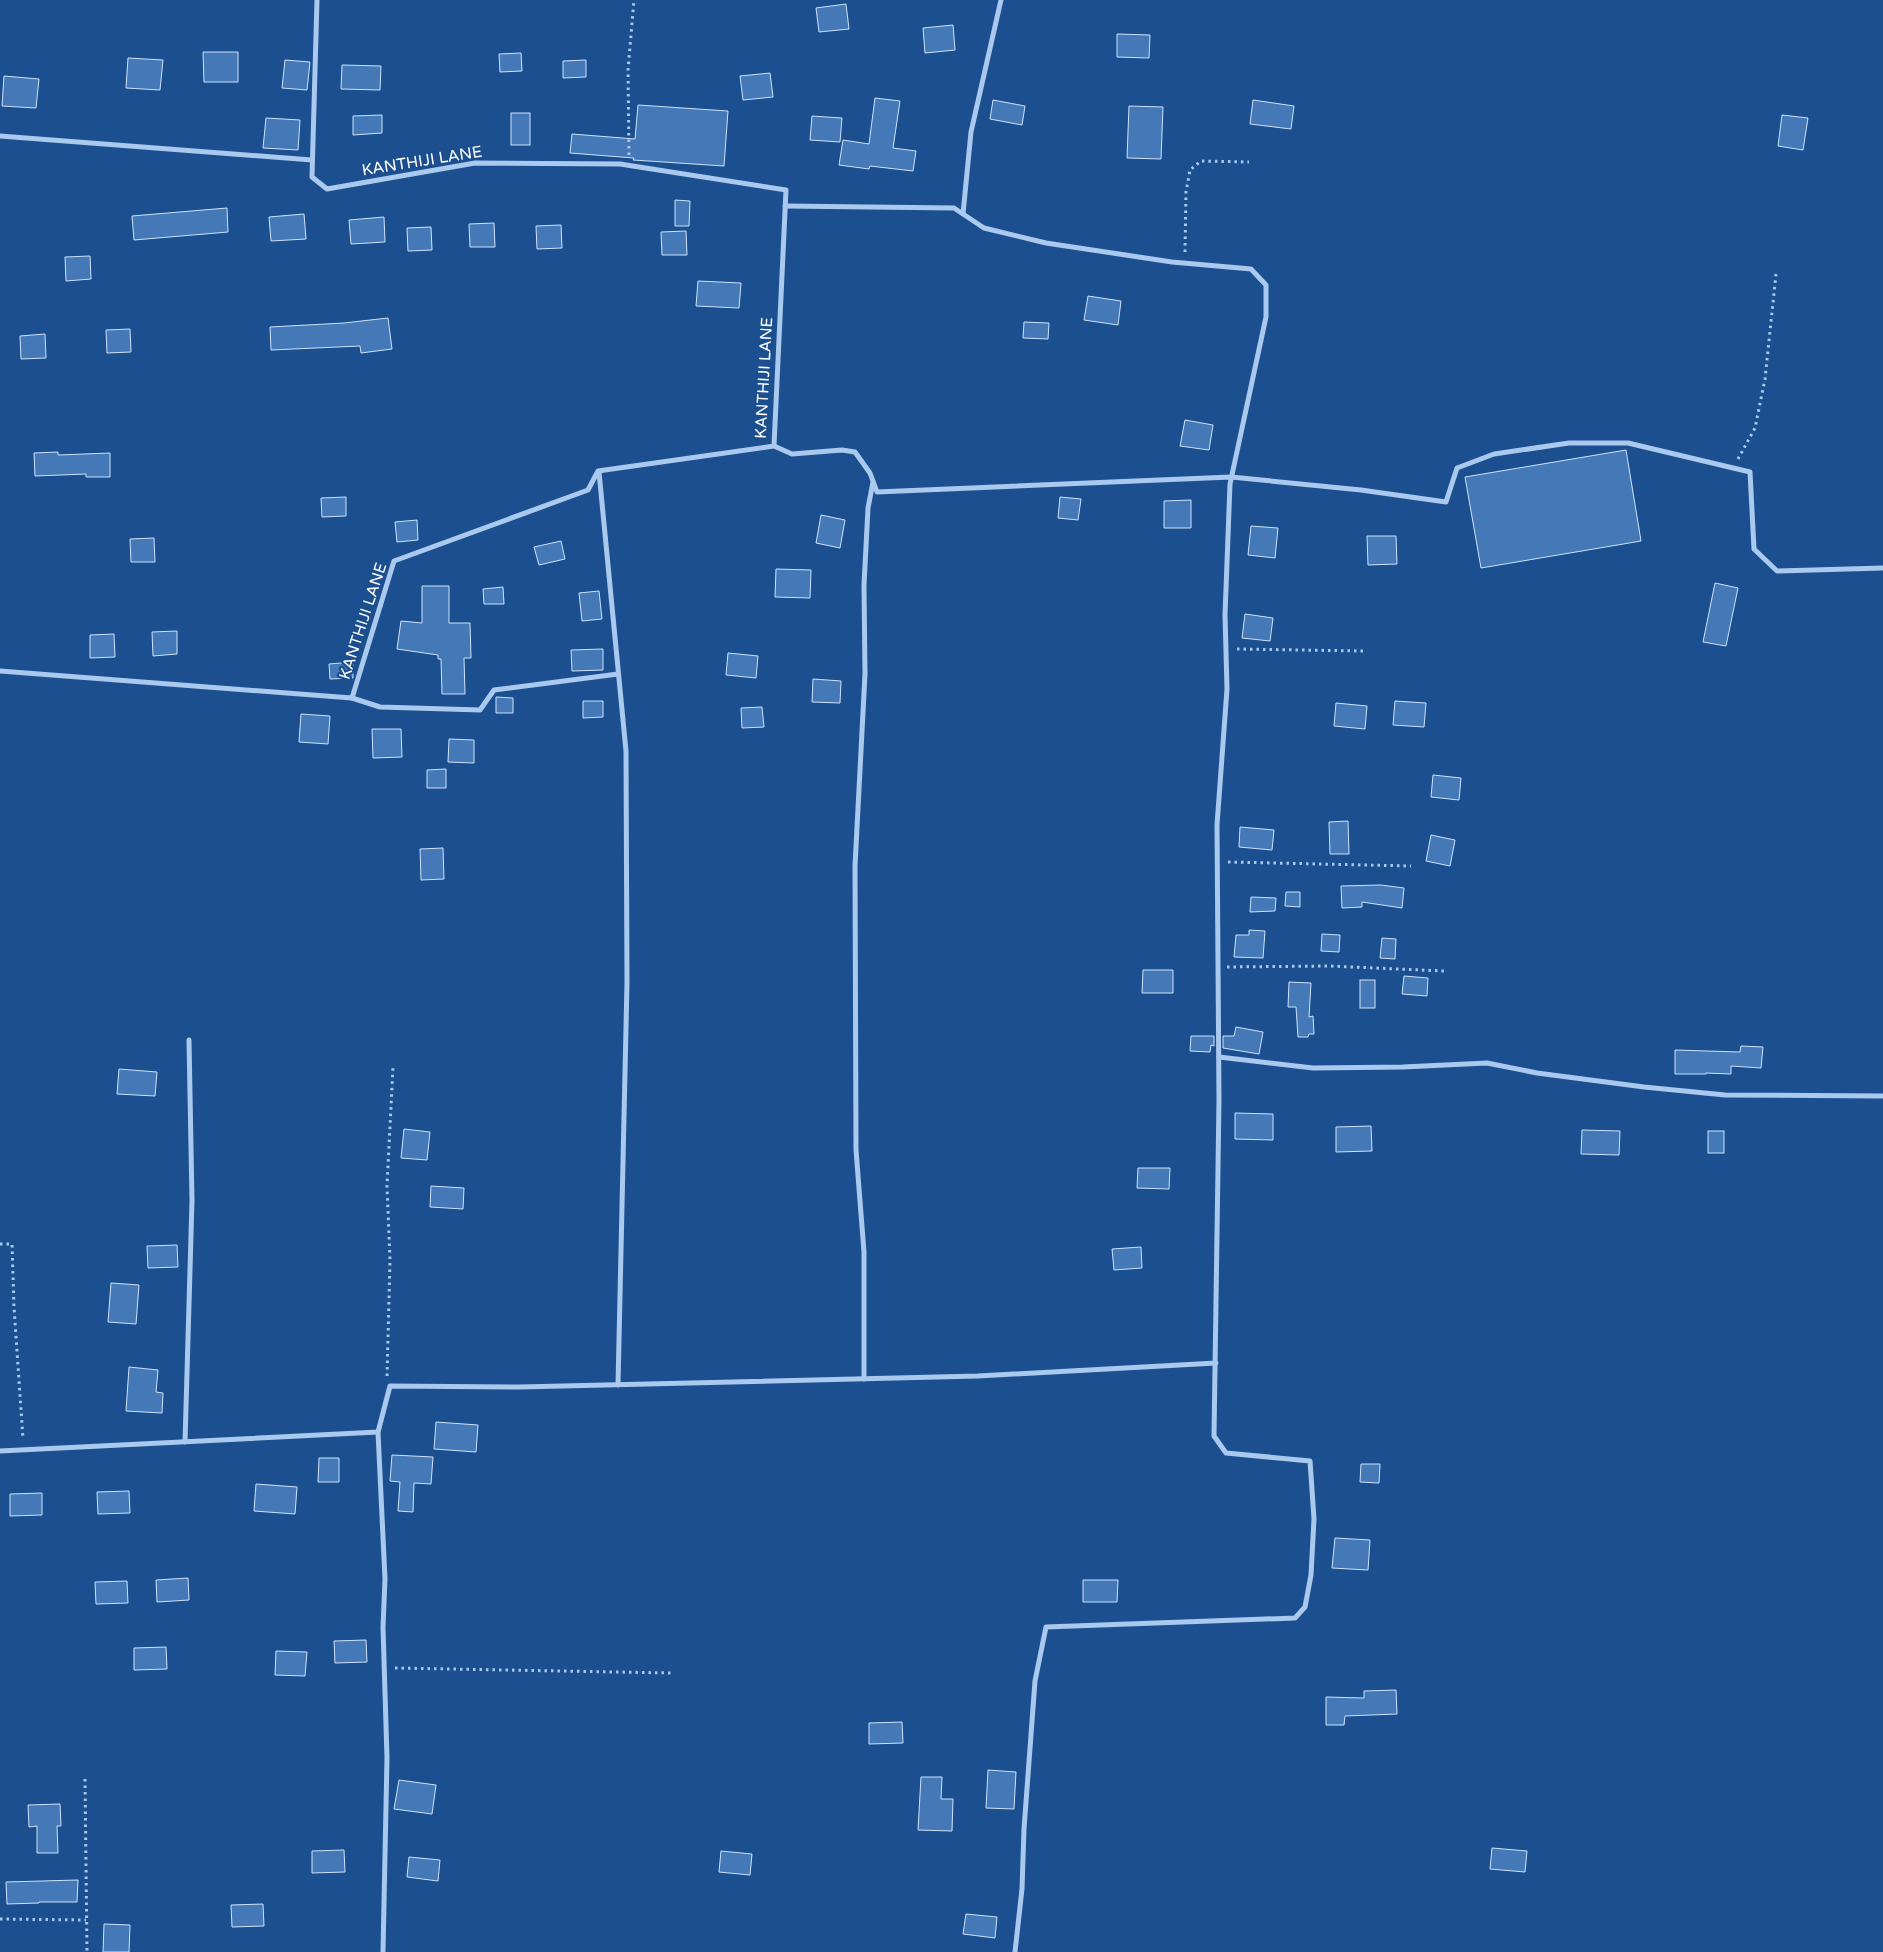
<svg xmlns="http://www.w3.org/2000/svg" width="1883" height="1952" font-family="'Varela Round',sans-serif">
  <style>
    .building { fill: #4478b7; stroke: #cfe3fa }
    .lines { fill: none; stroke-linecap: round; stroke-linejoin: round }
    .path { stroke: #a9c9ee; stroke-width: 3; stroke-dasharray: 2.5 4; stroke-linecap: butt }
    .minor { stroke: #a9c9ee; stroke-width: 5 }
    .labels { text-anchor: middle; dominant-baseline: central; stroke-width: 4.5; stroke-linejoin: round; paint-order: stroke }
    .street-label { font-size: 16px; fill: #fff; stroke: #1b4f8f }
  </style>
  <rect width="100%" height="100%" fill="#1b4f8f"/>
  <g class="building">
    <polygon points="846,4 849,29 819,32 816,8"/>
    <polygon points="953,25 955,50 925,53 923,28"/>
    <polygon points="1117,34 1150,35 1149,58 1117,57"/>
    <polygon points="203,52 238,52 238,82 204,82"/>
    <polygon points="521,53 522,71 500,72 499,54"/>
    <polygon points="128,58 163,60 160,90 126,88"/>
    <polygon points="285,60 310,62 307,90 282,88"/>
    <polygon points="586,60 586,77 563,78 563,61"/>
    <polygon points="342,65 381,66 380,90 341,89"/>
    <polygon points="770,73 773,97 743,100 740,76"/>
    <polygon points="4,76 39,79 36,108 2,106"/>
    <polygon points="875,98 900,101 893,148 916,151 913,171 870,166 869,169 839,165 843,140 869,144"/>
    <polygon points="993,100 1025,106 1022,125 990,119"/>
    <polygon points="1253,100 1294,106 1291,129 1250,124"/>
    <polygon points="638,105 728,111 724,166 633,160 634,158 570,153 572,134 635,139"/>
    <polygon points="1129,106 1163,107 1161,159 1127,158"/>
    <rect x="511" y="113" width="19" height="32"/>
    <polygon points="382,115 382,133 353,135 353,116"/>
    <polygon points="1782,115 1808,118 1803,150 1778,146"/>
    <polygon points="812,116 842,118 840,142 810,140"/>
    <polygon points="266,118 300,120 298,150 263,148"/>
    <polygon points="675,200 690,201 689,226 675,226"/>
    <polygon points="227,208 228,232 134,240 132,216"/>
    <polygon points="304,214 306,239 271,241 269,217"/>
    <polygon points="384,217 385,242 351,244 349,220"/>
    <polygon points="494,223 495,247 470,247 469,224"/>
    <polygon points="561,225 562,248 537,249 536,226"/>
    <polygon points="431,227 432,250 408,251 407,228"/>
    <polygon points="686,231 687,255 662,255 661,232"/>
    <polygon points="90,256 91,279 66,281 65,257"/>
    <polygon points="698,281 741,283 739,308 696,306"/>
    <polygon points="1088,296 1121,301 1118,325 1084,320"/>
    <polygon points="388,318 392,349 361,353 360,346 271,350 270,327 344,323"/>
    <polygon points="1024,322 1049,323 1048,339 1023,338"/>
    <polygon points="130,329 131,352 107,353 106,330"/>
    <polygon points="45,334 46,358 21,359 20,336"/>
    <polygon points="1185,420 1213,425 1209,450 1180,446"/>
    <polygon points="1626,450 1641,541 1481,568 1465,477"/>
    <polygon points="58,452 58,455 110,453 110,477 86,477 86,474 35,476 34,453"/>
    <polygon points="346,497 346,516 322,517 321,498"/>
    <polygon points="1060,497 1081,499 1078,520 1058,518"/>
    <polygon points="1191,500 1191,528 1164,528 1164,501"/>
    <polygon points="821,515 845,520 840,548 816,543"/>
    <polygon points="417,520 418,540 397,542 395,522"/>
    <polygon points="1251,526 1278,528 1275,558 1248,555"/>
    <polygon points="1367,536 1396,536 1397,564 1368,565"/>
    <polygon points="154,538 155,562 131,562 130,539"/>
    <polygon points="561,541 565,559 539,565 534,547"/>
    <polygon points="776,569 811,570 810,598 775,597"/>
    <polygon points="1715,583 1738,588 1726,646 1703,642"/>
    <polygon points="422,586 449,586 449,623 470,623 471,658 464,658 465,694 442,694 441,659 438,659 438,655 397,649 401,621 422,623"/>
    <polygon points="503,587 504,604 484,604 483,589"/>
    <polygon points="599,591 602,619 582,621 579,593"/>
    <polygon points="1245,614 1273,618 1270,641 1242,638"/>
    <polygon points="177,631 177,654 153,656 152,632"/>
    <polygon points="114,634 115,657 90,658 90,635"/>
    <polygon points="603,649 603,670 572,671 571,650"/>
    <polygon points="728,653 758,656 756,678 726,675"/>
    <polygon points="353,662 353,678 330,679 329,664"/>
    <polygon points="813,679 841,681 840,703 812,702"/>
    <polygon points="496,697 513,698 513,713 496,713"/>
    <polygon points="583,701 603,701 603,717 583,718"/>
    <polygon points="1395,701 1426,703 1424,727 1393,725"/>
    <polygon points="1336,703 1367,706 1365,729 1334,726"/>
    <polygon points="762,707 764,727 742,728 741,708"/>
    <polygon points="301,714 330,716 328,744 299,742"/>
    <polygon points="372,729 401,729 402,757 373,758"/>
    <polygon points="449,739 474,740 474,763 448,762"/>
    <polygon points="446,769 446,788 427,788 427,770"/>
    <polygon points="1433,775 1461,778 1459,800 1431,797"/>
    <polygon points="1348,821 1349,854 1330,854 1329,822"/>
    <polygon points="1240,827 1274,830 1272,850 1239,847"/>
    <polygon points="1431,835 1455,840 1450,866 1426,861"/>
    <polygon points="443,848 444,879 421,880 420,849"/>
    <polygon points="1381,885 1404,888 1402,908 1362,902 1362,907 1342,908 1341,886"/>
    <polygon points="1286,892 1300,892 1300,907 1285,906"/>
    <polygon points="1251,897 1276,898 1275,911 1250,912"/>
    <polygon points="1249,930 1265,931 1263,958 1234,957 1236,935 1249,935"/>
    <polygon points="1322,934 1340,935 1339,952 1321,951"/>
    <polygon points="1382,938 1396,939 1395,959 1380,958"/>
    <polygon points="1143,970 1173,970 1173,993 1142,993"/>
    <polygon points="1404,976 1428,978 1427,996 1402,994"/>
    <rect x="1360" y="980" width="15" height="28"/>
    <polygon points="1289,982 1311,983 1309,1017 1313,1016 1314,1034 1309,1034 1308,1037 1298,1037 1296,1007 1288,1007"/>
    <polygon points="1236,1027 1263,1032 1259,1054 1223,1048 1223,1036 1234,1036"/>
    <polygon points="1191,1036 1214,1036 1214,1046 1211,1045 1210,1052 1190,1051"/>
    <polygon points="1741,1046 1763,1047 1761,1068 1731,1066 1731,1074 1706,1073 1706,1074 1675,1074 1675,1050 1740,1052"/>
    <polygon points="119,1069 157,1072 155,1096 117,1094"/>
    <polygon points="1235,1113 1273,1114 1273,1140 1235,1139"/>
    <polygon points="1371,1126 1372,1151 1336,1152 1336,1127"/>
    <polygon points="404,1129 430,1132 427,1160 401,1158"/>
    <polygon points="1582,1130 1620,1131 1619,1155 1581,1154"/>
    <rect x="1708" y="1131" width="16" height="22"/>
    <polygon points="1138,1168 1170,1168 1169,1189 1137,1188"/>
    <polygon points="431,1186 464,1188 463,1209 430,1207"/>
    <polygon points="177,1245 178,1267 148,1268 147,1246"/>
    <polygon points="1141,1247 1142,1268 1114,1270 1112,1249"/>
    <polygon points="111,1283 139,1285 136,1324 108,1322"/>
    <polygon points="129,1367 158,1370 156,1392 163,1393 162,1413 126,1411"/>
    <polygon points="436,1422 478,1425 476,1452 434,1449"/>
    <polygon points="392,1455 433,1457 431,1484 414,1483 413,1512 398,1511 400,1482 390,1481"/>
    <polygon points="319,1458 339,1458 339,1482 318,1482"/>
    <polygon points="1361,1464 1380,1464 1379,1483 1360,1482"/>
    <polygon points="256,1484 297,1487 295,1514 254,1511"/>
    <polygon points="129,1491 130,1513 98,1514 97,1492"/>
    <polygon points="42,1493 42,1515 10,1516 10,1494"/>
    <polygon points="1335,1538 1370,1540 1368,1570 1332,1568"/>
    <polygon points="188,1578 189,1600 157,1602 156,1580"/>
    <polygon points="1083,1580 1118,1580 1117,1602 1083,1602"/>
    <polygon points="127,1581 128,1603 96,1604 95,1582"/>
    <polygon points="366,1640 367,1662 335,1663 334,1641"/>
    <polygon points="166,1647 167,1669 134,1670 134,1648"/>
    <polygon points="276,1651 307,1652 305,1676 275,1675"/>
    <polygon points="1396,1690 1397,1714 1345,1716 1344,1725 1326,1725 1326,1697 1364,1698 1364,1691"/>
    <polygon points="902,1722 903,1743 869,1744 869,1723"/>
    <polygon points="988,1770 1016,1772 1014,1809 986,1808"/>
    <polygon points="921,1777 942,1777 941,1799 953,1799 952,1831 918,1830"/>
    <polygon points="399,1780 436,1785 432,1814 394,1809"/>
    <polygon points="60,1804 61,1826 57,1826 58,1853 37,1853 37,1826 29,1827 28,1805"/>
    <polygon points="1492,1848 1527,1851 1525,1872 1490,1869"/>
    <polygon points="344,1850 345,1872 312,1873 312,1851"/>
    <polygon points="721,1851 752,1854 750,1875 719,1872"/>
    <polygon points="409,1857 440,1860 438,1881 407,1877"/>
    <polygon points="78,1880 77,1902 39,1902 39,1903 7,1904 6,1882"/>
    <polygon points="263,1904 264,1926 232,1927 231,1905"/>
    <polygon points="966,1914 997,1917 995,1938 963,1934"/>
    <polygon points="104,1924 130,1925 129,1952 103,1952"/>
  </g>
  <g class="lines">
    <g class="path">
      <polyline points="629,155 628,70 634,0"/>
      <polyline points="1185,252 1186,192 1190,170 1201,161 1249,162"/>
      <polyline points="1738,459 1755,428 1765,379 1776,274"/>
      <polyline points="1237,649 1363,651"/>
      <polyline points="1228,862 1411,866"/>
      <polyline points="1227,967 1329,966 1444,971"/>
      <polyline points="0,1244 12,1244 14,1307 23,1439"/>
      <polyline points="387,1376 390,1260 387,1186 393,1067"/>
      <polyline points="395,1668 671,1673"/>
      <polyline points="85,1779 87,1952"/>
      <polyline points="0,1919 86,1920"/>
    </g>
    <g class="minor">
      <polyline points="0,136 312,160"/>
      <polyline points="785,206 954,208 984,228 1046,243 1172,262 1251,269 1266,285 1266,317 1230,484 1225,615 1227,689 1217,825 1219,1100 1214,1436 1226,1453 1310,1461 1314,1519 1311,1575 1305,1607 1295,1618 1046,1627 1035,1681 1024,1829 1022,1889 1015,1952"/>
      <polyline points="963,214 971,132 1001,0"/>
      <polyline points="774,446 792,454 842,450 855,452 870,473 877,492 1231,477 1361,490 1446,502 1457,468 1494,454 1569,443 1628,443 1750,472 1754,549 1777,571 1883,568"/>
      <polyline points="599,472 626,751 627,983 618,1385"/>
      <polyline points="0,671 352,698 394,561 588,490 598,471 774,446 786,190 620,164 475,163 327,189 312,177 317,0"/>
      <polyline points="352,698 380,707 480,710 494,690 618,674"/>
      <polyline points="1219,1057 1313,1068 1403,1067 1487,1063 1537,1073 1644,1087 1725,1095 1883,1096"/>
      <polyline points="864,1379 864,1252 856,1150 855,866 865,674 864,585 868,508 873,482"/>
      <polyline points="378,1432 385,1579 383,1627 387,1758 383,1952"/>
      <polyline points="185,1442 192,1201 189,1040"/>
      <polyline points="0,1451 378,1432 390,1386 520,1387 978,1376 1216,1363"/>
    </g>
  </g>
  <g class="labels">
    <g class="street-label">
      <text transform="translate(422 161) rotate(-9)">KANTHIJI LANE</text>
      <text transform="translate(764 378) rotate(-87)">KANTHIJI LANE</text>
      <text transform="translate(363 621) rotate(-72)">KANTHIJI LANE</text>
    </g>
  </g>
</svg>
